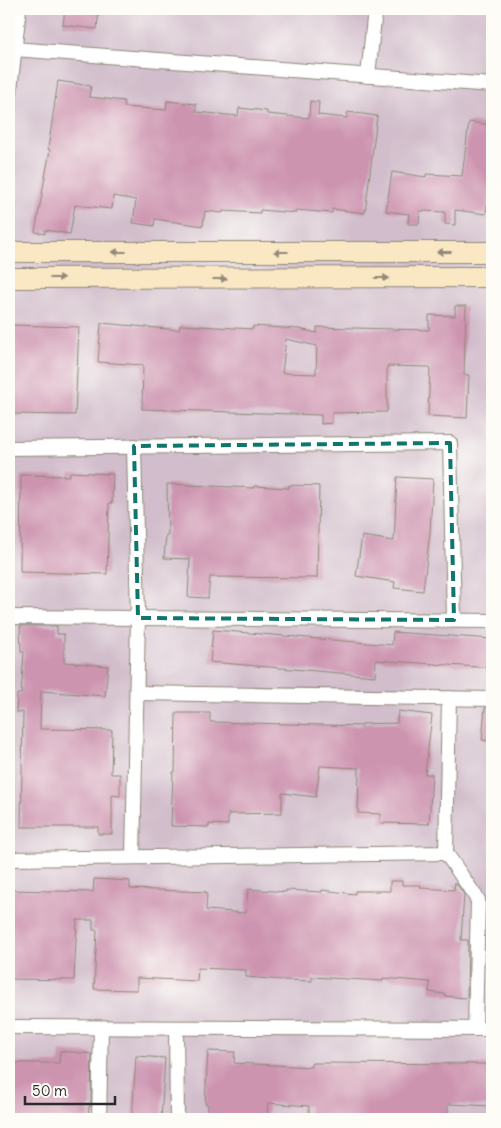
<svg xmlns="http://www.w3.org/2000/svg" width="501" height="1128" font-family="Delius,sans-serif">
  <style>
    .industrial { fill: #d1bdcb }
    .building { fill: #cd94b0; fill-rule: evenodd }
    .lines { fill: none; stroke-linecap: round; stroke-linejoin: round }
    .street-casing { stroke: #8c8879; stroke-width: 16 }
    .secondary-casing { stroke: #8c8879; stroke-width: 22 }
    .street { stroke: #fff; stroke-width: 14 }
    .secondary { stroke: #fae7c3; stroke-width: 20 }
    .oneway { fill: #928977 }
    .marked { fill: none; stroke: #0f766e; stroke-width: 4; stroke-dasharray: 10 6; stroke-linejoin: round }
  </style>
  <rect width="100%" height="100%" fill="#fdfcf7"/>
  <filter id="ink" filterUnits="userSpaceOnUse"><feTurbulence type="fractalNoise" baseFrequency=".02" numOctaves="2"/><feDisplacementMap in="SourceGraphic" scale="10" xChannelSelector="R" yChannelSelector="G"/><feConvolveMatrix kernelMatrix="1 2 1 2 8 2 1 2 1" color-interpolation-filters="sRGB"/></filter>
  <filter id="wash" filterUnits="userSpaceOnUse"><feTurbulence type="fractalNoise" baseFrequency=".0096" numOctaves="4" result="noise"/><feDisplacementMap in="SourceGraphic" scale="20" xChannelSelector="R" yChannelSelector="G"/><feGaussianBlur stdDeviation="1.12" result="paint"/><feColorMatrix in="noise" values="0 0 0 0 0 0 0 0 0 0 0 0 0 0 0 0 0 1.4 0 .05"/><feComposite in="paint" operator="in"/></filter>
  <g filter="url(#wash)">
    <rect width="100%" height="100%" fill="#eee4c7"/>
    <rect class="industrial" x="9" y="9" width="483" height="1110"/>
    <g id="blocks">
      <g class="building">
        <polygon points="65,9 99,9 97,29 63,25"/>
        <polygon points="58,81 91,86 89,97 124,101 124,107 166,110 167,101 196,104 196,112 238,116 239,108 267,111 267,114 309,118 310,101 319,102 318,115 347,118 348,112 377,116 365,213 332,209 332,213 296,210 296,213 260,210 260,213 223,211 222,213 205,211 203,226 155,219 154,226 133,223 136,200 113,196 112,209 75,205 70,234 45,230 45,234 35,232 50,150 48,149"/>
        <polygon points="469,122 492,125 492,161 486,214 455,210 455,225 445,224 445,212 420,211 419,224 408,224 409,214 386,211 392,172 426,177 426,174 462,176"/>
        <path d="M455 306H466L464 375H469L467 418 428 416 430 367 387 366V412L332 413V423L321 424V415L142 409 143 365 98 362 101 323 179 330 180 325 253 329V326L299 329 317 333V327L429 330V315L455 316ZM286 339 317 346 316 374 282 373Z"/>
        <polygon points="11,325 79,327 75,415 9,414"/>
        <polygon points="70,472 113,474 112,503 109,503 107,574 20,572 21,475 69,476"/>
        <polygon points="397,477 433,479 430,532 423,591 394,588 395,582 356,576 362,536 394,541"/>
        <polygon points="167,484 254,488 254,486 289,488 289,485 319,486 317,578 210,577 208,598 188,597 190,559 164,558 166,535 168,535"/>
        <polygon points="20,626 57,626 57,634 64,634 64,662 108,666 105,696 41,691 40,729 112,730 111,774 120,774 120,796 112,795 112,834 98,834 98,827 21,827 23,712 16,712 17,694 21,694 24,652 21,652"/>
        <polygon points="213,630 392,645 393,632 492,639 492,668 376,660 375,676 210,662"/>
        <polygon points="485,708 492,708 492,741 482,740"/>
        <polygon points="398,711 432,715 425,774 432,774 429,824 380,823 381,814 358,813 359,768 320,766 316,797 282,793 282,813 228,814 228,825 209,824 209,827 171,826 173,772 175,772 176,713 210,713 210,722 362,726 361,724 397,723"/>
        <polygon points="94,879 130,881 130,889 207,892 206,910 246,913 248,889 286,892 286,890 322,892 322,890 355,894 355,891 390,891 390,881 402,881 402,885 421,885 421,888 454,890 455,882 464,894 461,940 468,940 467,996 465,998 445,996 445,994 429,992 430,982 383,978 383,981 312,977 312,981 282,980 246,977 246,970 198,968 197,981 137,978 137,990 94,989 97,930 93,930 93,920 77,920 74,980 9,979 9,890 93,892"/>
        <polygon points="60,1051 92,1054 91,1106 89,1106 88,1119 9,1119 9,1063 59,1063"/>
        <polygon points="208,1051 235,1052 234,1063 311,1067 311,1063 484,1064 492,1067 492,1106 448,1104 448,1119 309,1119 309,1106 268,1103 267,1119 207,1119 208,1104 205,1104"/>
        <polygon points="136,1056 165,1058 161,1119 132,1119"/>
      </g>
    </g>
  </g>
  <g filter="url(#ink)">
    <use href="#blocks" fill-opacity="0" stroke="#8c8879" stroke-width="1"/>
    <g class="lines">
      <defs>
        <g id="street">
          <polyline points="14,49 492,85"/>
          <polyline points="368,76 375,9"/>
          <polyline points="9,99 19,9"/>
          <polyline points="9,448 450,443 454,620"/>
          <polyline points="9,617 492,621"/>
          <polyline points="137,693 492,699"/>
          <polyline points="446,853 478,900 475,1029"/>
          <polyline points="133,857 138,618 134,446"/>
          <polyline points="9,859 446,853 449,698"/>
          <polyline points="9,1027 492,1029"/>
          <polyline points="176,1028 177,1119"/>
          <polyline points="99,1119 101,1028"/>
        </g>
        <g id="secondary">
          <polyline points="9,252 492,252"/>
          <polyline points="9,278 492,277"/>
        </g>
      </defs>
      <use href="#street" class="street-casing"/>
      <use href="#secondary" class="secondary-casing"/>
      <use href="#street" class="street"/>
      <use href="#secondary" class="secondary"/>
    </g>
    <defs><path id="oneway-solid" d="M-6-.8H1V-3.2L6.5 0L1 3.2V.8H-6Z" transform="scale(1.25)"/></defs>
    <g class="oneway">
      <use href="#oneway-solid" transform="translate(119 252) rotate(180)"/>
      <use href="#oneway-solid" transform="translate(281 252) rotate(180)"/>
      <use href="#oneway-solid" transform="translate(444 252) rotate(180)"/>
      <use href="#oneway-solid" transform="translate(57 278)"/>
      <use href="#oneway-solid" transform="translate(382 278)"/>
      <use href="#oneway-solid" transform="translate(220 279)"/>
    </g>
  </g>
  <path class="marked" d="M450 443 454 620 138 618 134 446Z"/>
  <rect width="501" height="1128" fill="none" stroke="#fdfcf7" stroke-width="30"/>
  <path d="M25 1096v8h90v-8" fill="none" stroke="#2b2b2b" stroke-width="2.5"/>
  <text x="32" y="1096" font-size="15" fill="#2b2b2b" stroke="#fdfcf7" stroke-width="4" paint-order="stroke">50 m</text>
</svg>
